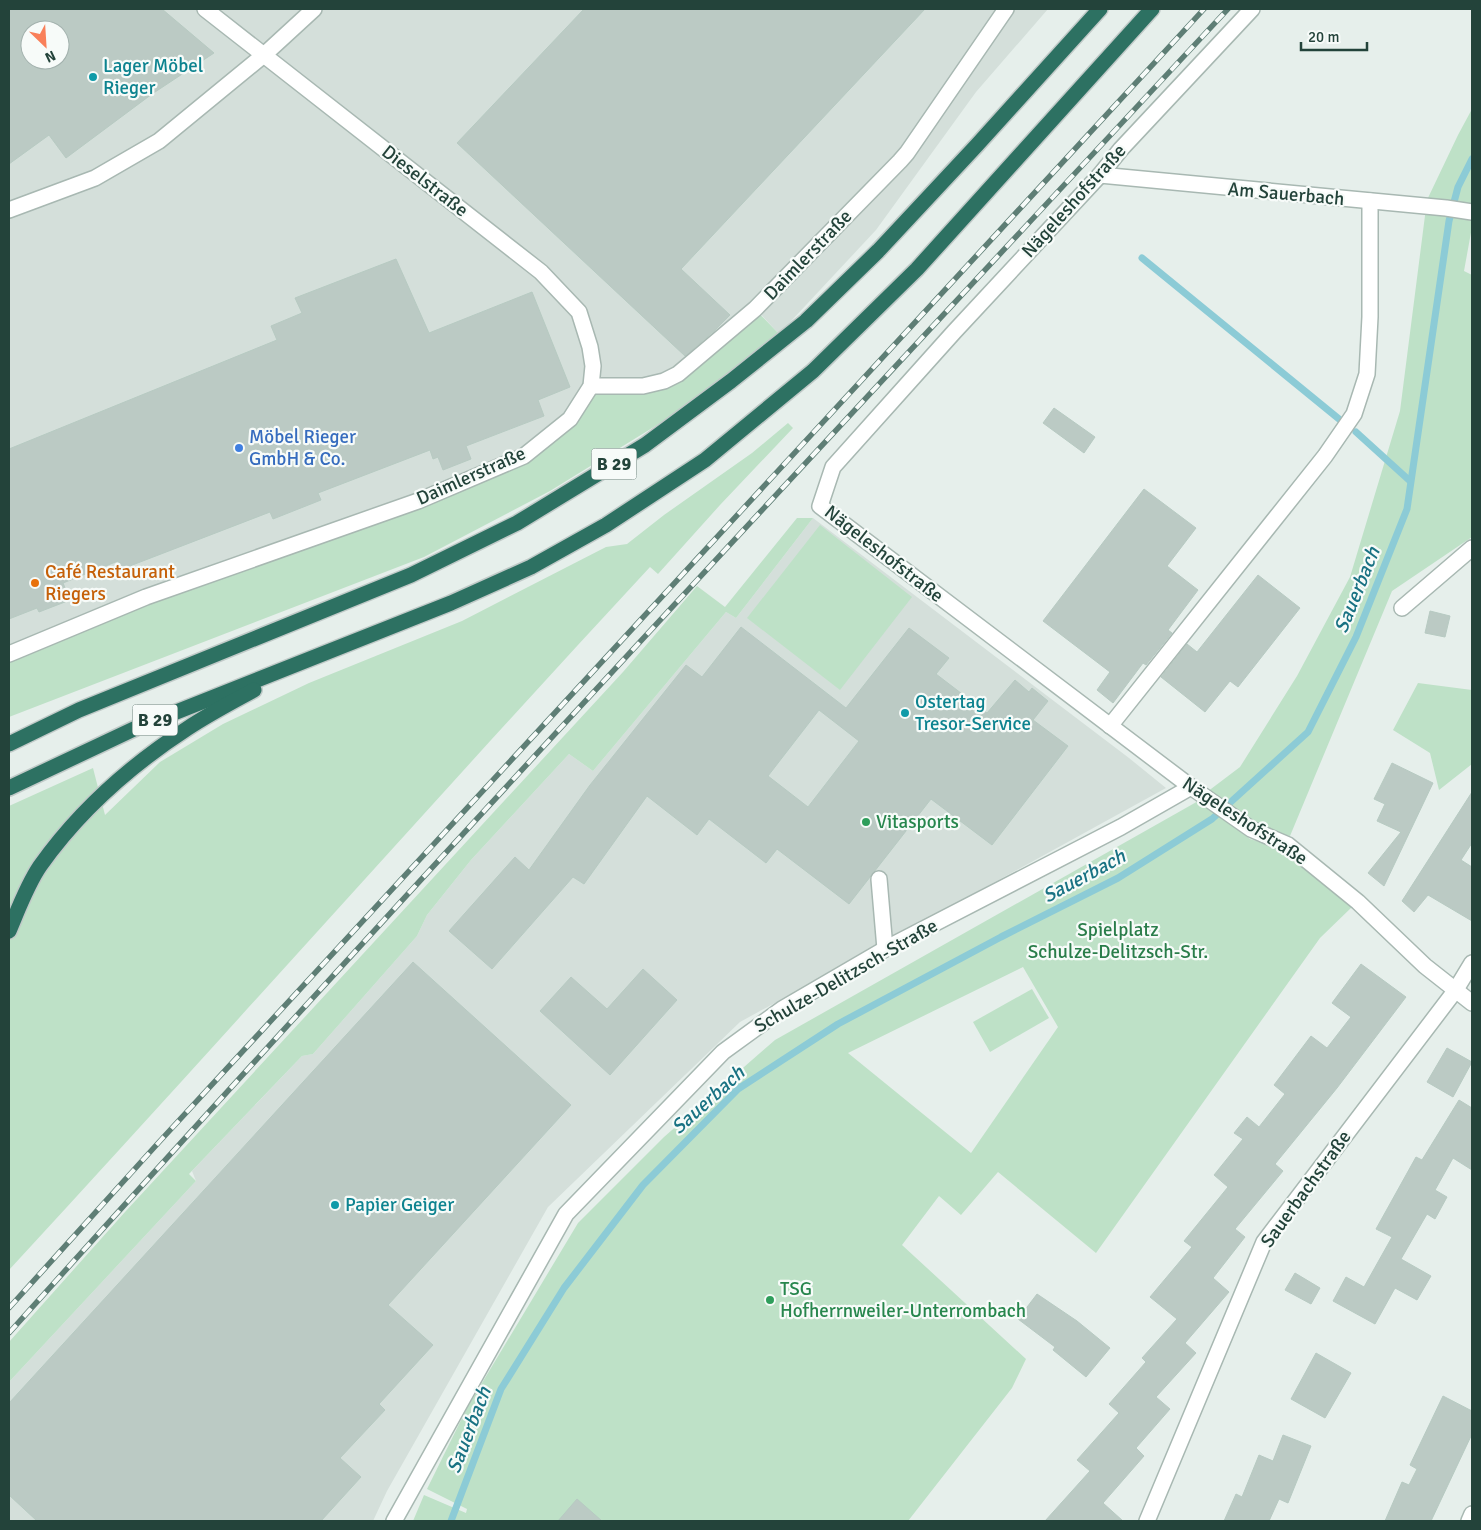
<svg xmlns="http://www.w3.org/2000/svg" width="1481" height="1530" font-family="Signika,sans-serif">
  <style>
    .built { fill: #d4dfda; fill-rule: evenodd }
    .green { fill: #bee1c7; fill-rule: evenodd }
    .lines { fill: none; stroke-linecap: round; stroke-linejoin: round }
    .stream { stroke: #8ccbd6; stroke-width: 7 }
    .building { fill: #bbcac4; stroke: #b7cac2; fill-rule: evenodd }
    .minor-casing { stroke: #a8b8b2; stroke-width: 18 }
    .highway-casing { stroke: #c1cac8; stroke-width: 18 }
    .minor { stroke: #fff; stroke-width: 15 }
    .highway { stroke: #2d7162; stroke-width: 15 }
    .rail-casing { stroke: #5e7e75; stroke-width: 5.5 }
    .rail { stroke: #f7fbf9; stroke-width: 4; stroke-dasharray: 11; stroke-linecap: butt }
    .culture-dot { fill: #0f9aa8; stroke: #f7fbf9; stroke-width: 2 }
    .shop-dot { fill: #3f7fe0; stroke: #f7fbf9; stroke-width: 2 }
    .food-dot { fill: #e8710a; stroke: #f7fbf9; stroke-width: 2 }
    .leisure-dot { fill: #2e9e5b; stroke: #f7fbf9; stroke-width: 2 }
    .labels { text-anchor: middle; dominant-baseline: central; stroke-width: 4.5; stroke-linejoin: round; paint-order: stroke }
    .shield { fill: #f7fbf9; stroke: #637a73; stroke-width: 1 }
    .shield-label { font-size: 18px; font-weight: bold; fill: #23433a }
    .culture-label { font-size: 19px; fill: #0d838f; stroke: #f7fbf9; text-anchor: start }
    .street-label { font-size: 19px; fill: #23433a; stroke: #f7fbf9 }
    .shop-label { font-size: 19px; fill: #366cbe; stroke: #f7fbf9; text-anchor: start }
    .food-label { font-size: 19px; fill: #c56008; stroke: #f7fbf9; text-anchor: start }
    .leisure-label { font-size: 19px; fill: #27864d; stroke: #f7fbf9; text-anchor: start }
    .park-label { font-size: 19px; fill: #2a7d4a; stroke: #f7fbf9 }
    .water-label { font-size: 20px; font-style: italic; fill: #197283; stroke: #f7fbf9 }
  </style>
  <rect width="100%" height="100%" fill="#e6efeb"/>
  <g class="built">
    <path d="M9 9H1048L976 92 876 230 779 334 756 309 678 374 581 403 524 456 9 654ZM30 30H60V60H30Z"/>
    <polygon points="813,518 1129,758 1166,788 740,1022 548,1207 387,1491 373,1521 9,1521 9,1382 196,1181 192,1171 302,1056 313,1054 417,936 427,915 471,860 569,754 593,771 726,612 736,618"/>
  </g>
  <g class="green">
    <polygon points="1472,109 1472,227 1464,271 1472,275 1472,537 1392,591 1290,836 1247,827 1203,795 1240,767 1297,676 1350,577 1400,411 1427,200 1458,135"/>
    <polygon points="755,309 779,334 683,409 550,491 424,557 9,717 9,654 524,456 570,419 591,386 664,381"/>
    <path d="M788 423 793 428 720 505 658 574 650 567C435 799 224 1037 9 1270V806L93 768 105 815 160 762 223 724 309 683 462 621 606 547 627 544 664 515 752 453Z"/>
    <polygon points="797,518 813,518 736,618 726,612 593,771 569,754 471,860 427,915 417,936 313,1054 302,1056 189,1174 196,1181 9,1382 9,1342 125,1212 623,672 697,586 725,607"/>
    <polygon points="820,525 912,597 840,690 747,618"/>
    <polygon points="1418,683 1472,690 1472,764 1439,790 1430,753 1393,730"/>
    <path d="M1200 800 1250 839 1284 850 1353 906 1320 938 1096 1253 998 1172 961 1215 939 1196 902 1245 1026 1359 1012 1388 908 1521H413L424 1495 466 1513 467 1509 427 1489 467 1408 578 1223 664 1137 775 1040ZM1023 967 1058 1027 971 1153 848 1053Z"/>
    <polygon points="1032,989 1049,1018 990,1052 973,1022"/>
  </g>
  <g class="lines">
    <g class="stream">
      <polyline points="1142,258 1339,419"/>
      <polyline points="1356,432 1410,481"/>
      <polyline points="451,1521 501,1389 564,1288 643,1185 738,1089 838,1024 1001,937 1118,878 1212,819 1308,732 1356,637 1407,509 1449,221 1458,187 1472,159"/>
    </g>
  </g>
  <g class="building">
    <path d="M9 9H162L214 53 152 94 66 158 49 135 9 164ZM30 30H60V60H30Z"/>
    <polygon points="584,9 925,9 681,269 730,315 715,330 685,356 457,143"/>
    <polygon points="396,259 429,333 532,292 570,387 538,400 544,416 466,446 471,459 443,470 438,457 433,459 430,450 318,493 321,500 273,519 270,512 122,569 118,561 63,583 70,600 39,612 37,608 9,619 9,449 277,340 271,326 302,313 295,298"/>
    <polygon points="1054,408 1095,437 1084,453 1043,423"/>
    <polygon points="1144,489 1196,528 1167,566 1198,590 1168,630 1172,633 1146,665 1143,663 1113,703 1097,690 1110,672 1043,621"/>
    <polygon points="1258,575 1300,608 1238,687 1230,681 1205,712 1161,677 1187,644 1197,652"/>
    <polygon points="1430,611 1450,616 1445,637 1425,633"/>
    <path d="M741 627 846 708 909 628 949 658 936 674 987 713 1015 680 1029 692 1032 688 1048 701 1033 720 1068 746 992 845 931 799 849 904 777 849 766 863 709 819 697 835 647 796 584 884 573 877 492 969 449 931 515 857 529 870 590 785 686 665 702 677ZM819 710 859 741 808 807 768 776Z"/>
    <polygon points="1392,763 1433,783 1384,886 1368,873 1401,832 1377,821 1385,804 1374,799"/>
    <polygon points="1472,792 1472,843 1461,860 1472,867 1472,921 1428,895 1414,912 1402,901"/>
    <polygon points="413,962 571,1105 388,1305 433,1345 379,1404 385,1410 340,1458 361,1477 321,1521 37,1521 9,1495 9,1403"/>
    <polygon points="1361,964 1406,997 1337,1088 1275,1164 1283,1171 1235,1229 1245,1237 1213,1278 1229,1292 1185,1343 1196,1353 1156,1397 1170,1409 1136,1448 1144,1456 1103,1503 1123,1521 1045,1521 1090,1471 1077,1460 1119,1413 1109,1404 1146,1362 1142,1358 1177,1319 1150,1297 1192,1247 1184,1241 1228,1187 1214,1175 1243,1139 1234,1133 1247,1117 1259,1127 1285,1094 1274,1085 1311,1036 1327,1048 1351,1017 1332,1003"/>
    <polygon points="643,969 677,1000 610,1075 540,1011 571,977 607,1009"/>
    <polygon points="1447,1048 1472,1062 1453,1097 1427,1082"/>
    <polygon points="1459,1100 1472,1108 1472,1170 1453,1158 1435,1190 1447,1197 1435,1219 1427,1214 1401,1259 1431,1276 1417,1300 1395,1288 1375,1324 1333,1301 1346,1277 1364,1287 1392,1237 1376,1229 1416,1157 1422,1160"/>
    <polygon points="1295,1273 1320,1288 1311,1304 1285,1290"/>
    <polygon points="1037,1294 1077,1321 1110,1348 1086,1377 1053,1350 1055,1347 1018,1319"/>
    <polygon points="1316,1353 1351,1373 1325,1418 1291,1399"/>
    <polygon points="1443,1396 1472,1411 1472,1434 1431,1521 1385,1521 1402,1482 1409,1485 1417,1469 1410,1465"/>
    <polygon points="1283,1435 1311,1446 1288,1503 1279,1499 1269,1521 1224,1521 1236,1494 1242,1497 1259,1455 1273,1461"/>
    <polygon points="577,1499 602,1521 558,1521"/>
  </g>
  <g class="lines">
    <defs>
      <g id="minor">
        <polyline points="1252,9 1121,149 1100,175 954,332 833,467 820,506 1191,787 1251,829 1288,845 1358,902 1425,966 1472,1003"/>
        <polyline points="1100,175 1446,208 1472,212"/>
        <polyline points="9,210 95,178 159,141 265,54 314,9"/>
        <polyline points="591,386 643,386 664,381 678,374 755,309 900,161 907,153 1006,9"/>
        <polyline points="1402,608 1472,548"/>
        <polyline points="9,654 146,597 418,501 524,456 570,419 591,386 593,366 590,347 579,312 541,272 205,9"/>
        <polyline points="1110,726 1325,456 1354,414 1367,374 1370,317 1370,201"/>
        <polyline points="879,879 885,949"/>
        <polyline points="394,1521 566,1214 723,1052 782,1009 885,949 1121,827 1191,787"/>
        <polyline points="1147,1521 1264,1242 1455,991 1472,963"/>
        <polyline points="1469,1521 1472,1514"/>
      </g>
      <g id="highway">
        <polyline points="9,744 79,710 411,575 517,523 645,445 731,381 806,321 878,251 977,145 1100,9"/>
        <polyline points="9,788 136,728 451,603 531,567 606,525 705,460 813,371 917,269 1152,9"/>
        <path d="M9 931C18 910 27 885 40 866 79 811 131 765 188 728 209 714 232 702 254 690"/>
      </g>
    </defs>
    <use href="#minor" class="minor-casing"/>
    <use href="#highway" class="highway-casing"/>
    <use href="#minor" class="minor"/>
    <use href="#highway" class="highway"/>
    <defs>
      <g id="rail">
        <polyline points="9,1308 160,1141 1204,9"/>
        <path d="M9 1333C410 887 819 448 1228 9"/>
      </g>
    </defs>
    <use href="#rail" class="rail-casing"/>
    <use href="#rail" class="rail"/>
  </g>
  <g class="culture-dot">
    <circle cx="93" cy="77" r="5"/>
    <circle cx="905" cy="713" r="5"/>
    <circle cx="335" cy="1205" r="5"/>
  </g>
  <circle class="shop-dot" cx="239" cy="448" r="5"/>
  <circle class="food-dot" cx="35" cy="583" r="5"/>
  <g class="leisure-dot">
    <circle cx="866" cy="822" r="5"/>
    <circle cx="770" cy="1300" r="5"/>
  </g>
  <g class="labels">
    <g class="shield">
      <rect x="591.5" y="448.5" width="45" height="31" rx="4"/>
      <rect x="132.5" y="704.5" width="45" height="31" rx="4"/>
    </g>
    <g class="shield-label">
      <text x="614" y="464">B 29</text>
      <text x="155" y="720">B 29</text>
    </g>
    <g class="culture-label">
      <text x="103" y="66">Lager Möbel<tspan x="103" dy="22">Rieger</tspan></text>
      <text x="915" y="702">Ostertag<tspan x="915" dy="22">Tresor-Service</tspan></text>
      <text x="345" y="1205">Papier Geiger</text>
    </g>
    <g class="street-label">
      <text transform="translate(425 181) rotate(38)">Dieselstraße</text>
      <text transform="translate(1286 194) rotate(5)">Am Sauerbach</text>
      <text transform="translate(1074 201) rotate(-48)">Nägeleshofstraße</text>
      <text transform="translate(808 255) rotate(-46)">Daimlerstraße</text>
      <text transform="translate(471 476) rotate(-24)">Daimlerstraße</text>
      <text transform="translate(884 554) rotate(38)">Nägeleshofstraße</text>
      <text transform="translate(1245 821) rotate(33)">Nägeleshofstraße</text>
      <text transform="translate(846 976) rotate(-30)">Schulze-Delitzsch-Straße</text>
      <text transform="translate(1306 1189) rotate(-54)">Sauerbachstraße</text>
    </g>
    <g class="shop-label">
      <text x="249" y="437">Möbel Rieger<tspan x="249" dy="22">GmbH &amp; Co.</tspan></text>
    </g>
    <g class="food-label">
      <text x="45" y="572">Café Restaurant<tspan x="45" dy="22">Riegers</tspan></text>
    </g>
    <g class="leisure-label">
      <text x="876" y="822">Vitasports</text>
      <text x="780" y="1289">TSG<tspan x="780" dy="22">Hofherrnweiler-Unterrombach</tspan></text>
    </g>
    <g class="park-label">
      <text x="1118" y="930">Spielplatz<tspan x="1118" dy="22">Schulze-Delitzsch-Str.</tspan></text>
    </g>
    <g class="water-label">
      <text transform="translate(1357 590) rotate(-68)">Sauerbach</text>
      <text transform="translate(1084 876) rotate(-28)">Sauerbach</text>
      <text transform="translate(708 1100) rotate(-42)">Sauerbach</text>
      <text transform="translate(469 1430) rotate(-69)">Sauerbach</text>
    </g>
  </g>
  <rect width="1481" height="1530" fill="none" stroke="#23433a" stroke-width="20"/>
  <g transform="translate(45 45) rotate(155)"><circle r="24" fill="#f7fbf9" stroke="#a2b1ad"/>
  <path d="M0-4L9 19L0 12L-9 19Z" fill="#f9805a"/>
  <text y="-8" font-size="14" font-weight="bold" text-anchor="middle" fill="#23433a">N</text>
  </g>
  <path d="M1301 42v8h66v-8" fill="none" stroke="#23433a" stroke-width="2.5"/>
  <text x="1308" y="42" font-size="15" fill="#23433a" stroke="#f7fbf9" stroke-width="4" paint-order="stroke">20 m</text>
</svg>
